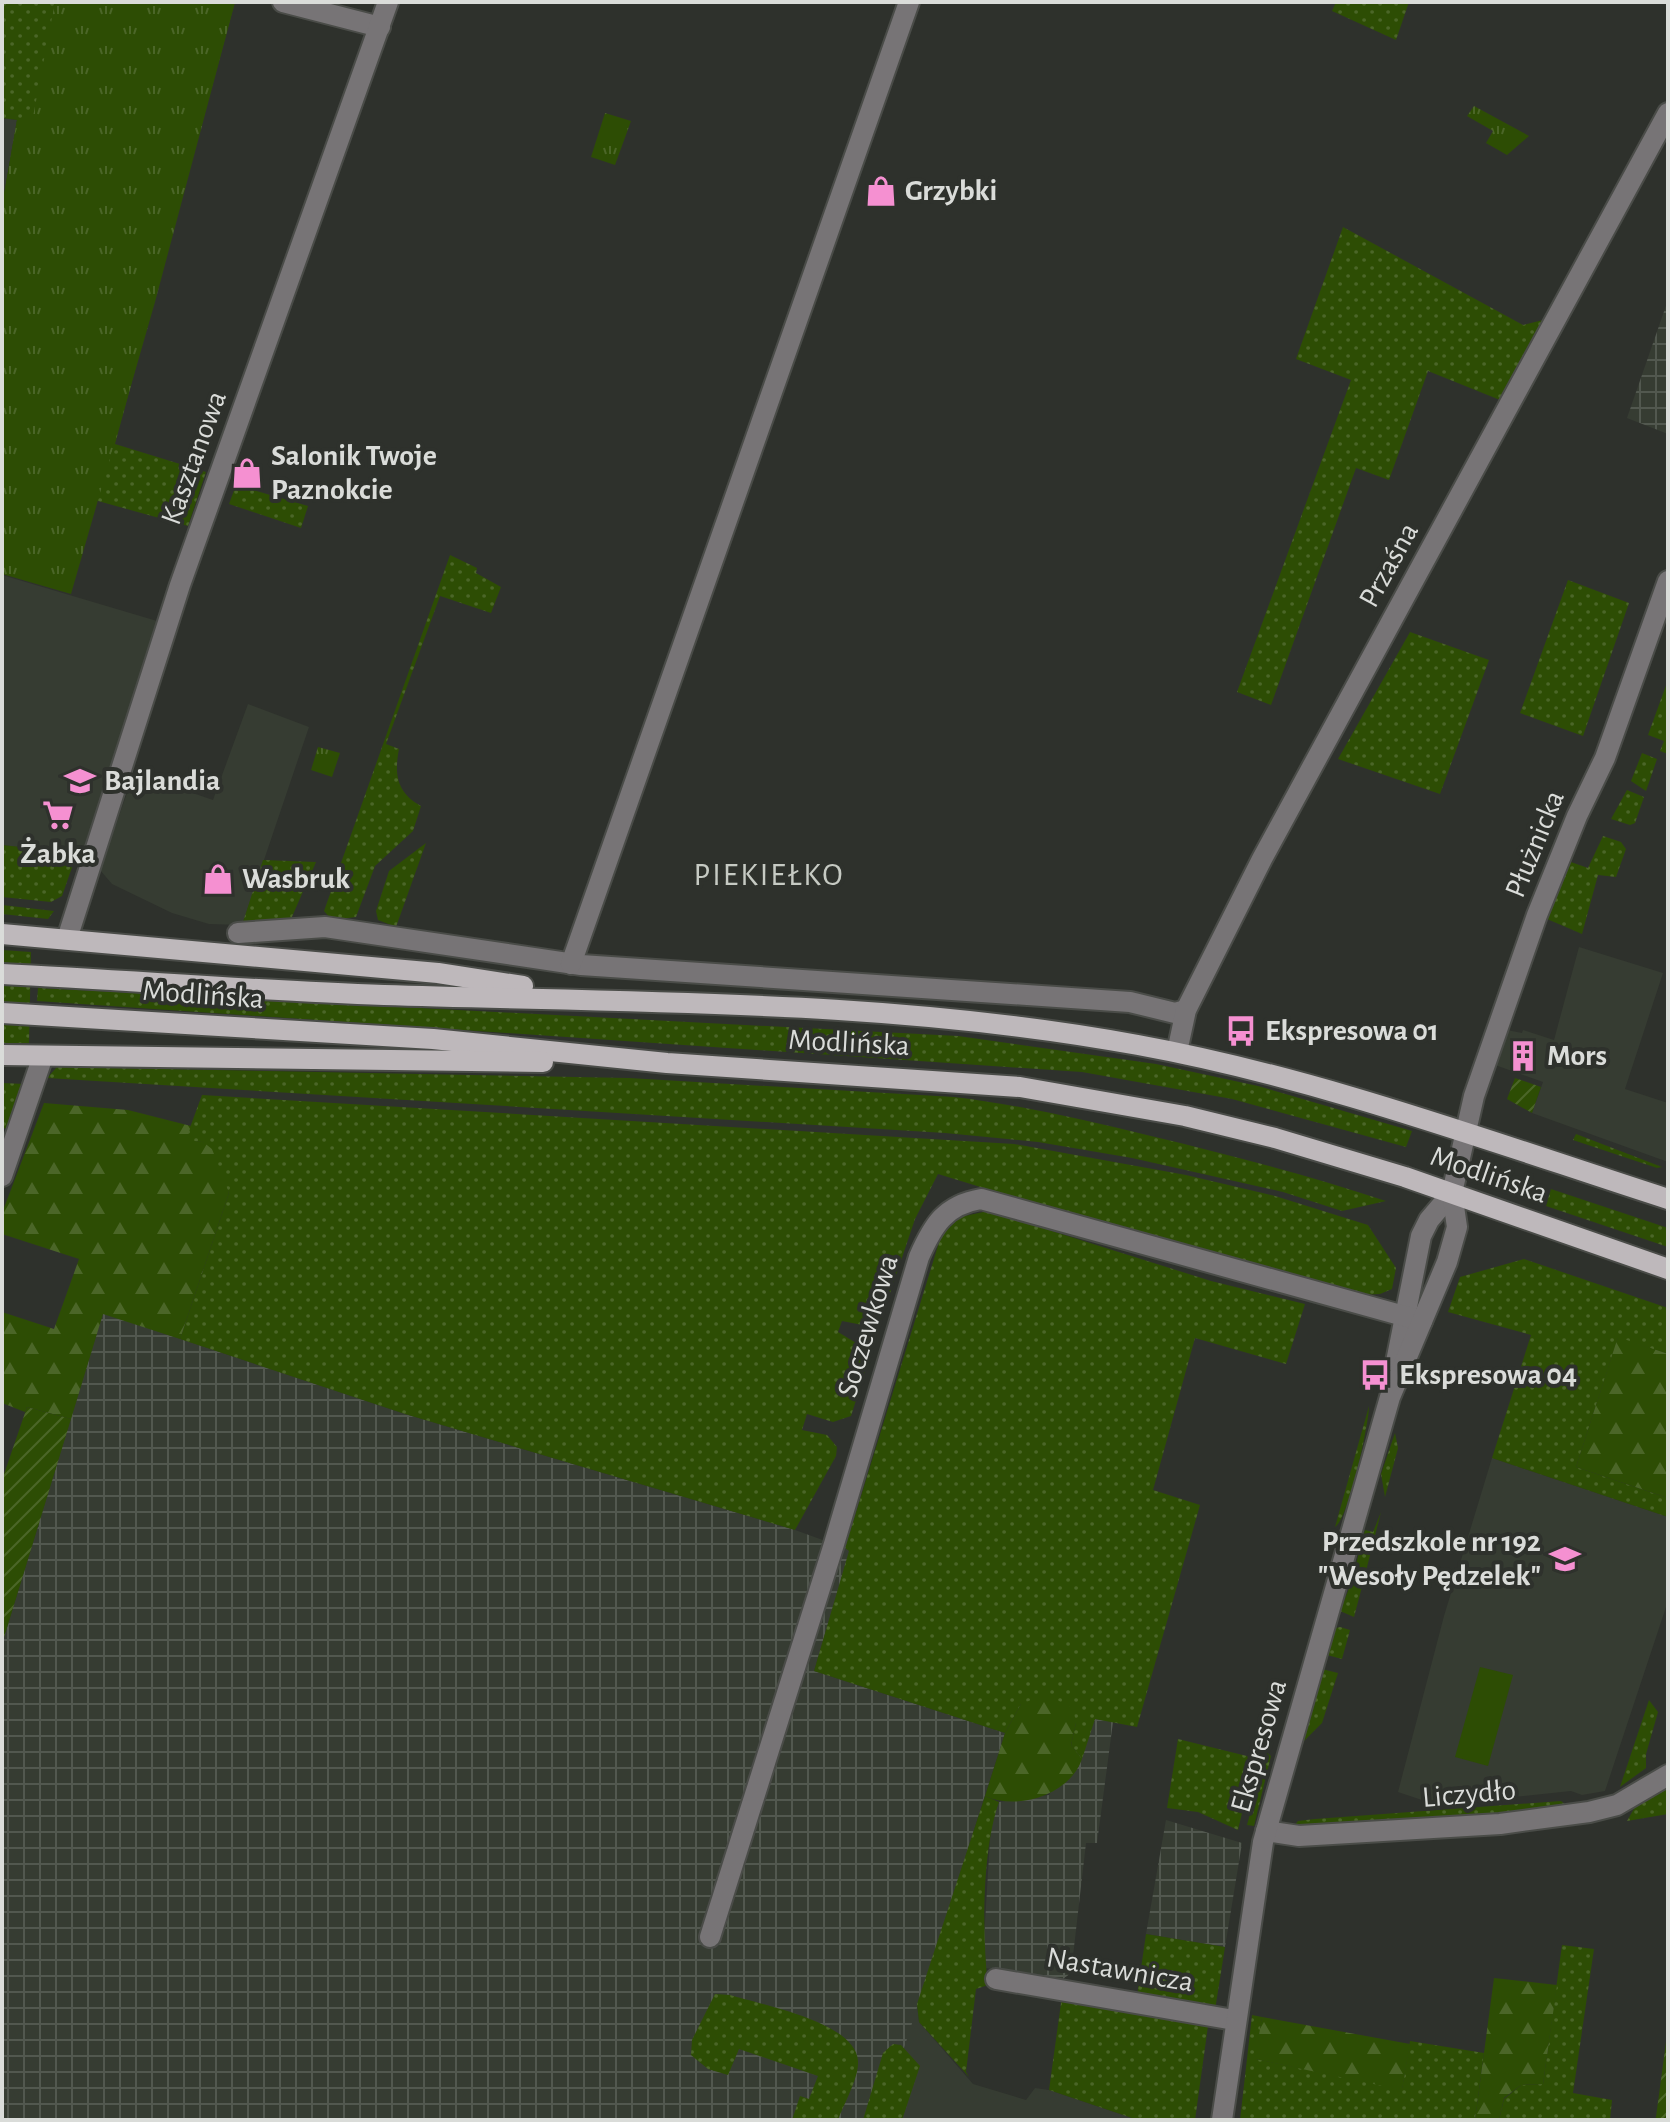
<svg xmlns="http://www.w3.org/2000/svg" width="1670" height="2122" font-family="'Alegreya Sans',sans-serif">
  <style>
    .built { fill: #363c32 }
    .industrial { fill: url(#industrial-grid) }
    .grass { fill: url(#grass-dots) }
    .forest { fill: url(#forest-firs) }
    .park { fill: url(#park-tufts) }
    .garden { fill: url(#garden-furrows) }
    .pitch { fill: #2d4d04 }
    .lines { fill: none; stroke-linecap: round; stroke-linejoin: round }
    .minor-casing { stroke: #4a4c48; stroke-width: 24 }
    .major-casing { stroke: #4a4c48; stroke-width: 24 }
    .minor { stroke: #777476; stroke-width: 20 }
    .major { stroke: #beb8bb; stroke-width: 20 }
    .labels { text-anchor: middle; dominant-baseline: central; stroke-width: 8; stroke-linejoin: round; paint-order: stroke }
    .poi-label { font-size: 30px; font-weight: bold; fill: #dadcd9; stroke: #2e312c; text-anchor: start }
    .street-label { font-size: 30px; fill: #dadcd9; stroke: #2e312c }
    .neighbourhood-label { font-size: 32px; letter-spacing: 2px; fill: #c6cac3; stroke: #2e312c }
  </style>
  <defs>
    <pattern id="industrial-grid" width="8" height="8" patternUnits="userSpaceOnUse" patternTransform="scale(2)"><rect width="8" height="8" fill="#363c32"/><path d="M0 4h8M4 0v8" fill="none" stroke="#52584f"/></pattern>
    <pattern id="grass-dots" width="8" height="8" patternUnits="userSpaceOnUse" patternTransform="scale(2)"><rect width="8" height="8" fill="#2d4d04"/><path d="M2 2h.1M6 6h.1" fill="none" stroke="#4b6628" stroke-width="1.8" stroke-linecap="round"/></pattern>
    <pattern id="forest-firs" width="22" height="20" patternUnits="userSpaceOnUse" patternTransform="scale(2)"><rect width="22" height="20" fill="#2d4d04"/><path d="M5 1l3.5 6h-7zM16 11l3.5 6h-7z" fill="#4b6628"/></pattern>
    <pattern id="park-tufts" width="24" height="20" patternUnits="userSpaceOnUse" patternTransform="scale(2)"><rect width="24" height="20" fill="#2d4d04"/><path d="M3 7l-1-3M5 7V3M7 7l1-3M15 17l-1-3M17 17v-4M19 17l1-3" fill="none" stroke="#4b6628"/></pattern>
    <pattern id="garden-furrows" width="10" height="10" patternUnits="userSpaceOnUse" patternTransform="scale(2)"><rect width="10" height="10" fill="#2d4d04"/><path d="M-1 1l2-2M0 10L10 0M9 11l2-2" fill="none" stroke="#4b6628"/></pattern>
  </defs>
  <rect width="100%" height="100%" fill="#2e312c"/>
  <g class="built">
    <polygon points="2,118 17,120 2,206"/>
    <polygon points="2,575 157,621 82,855 2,845"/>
    <polygon points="248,704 309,727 242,925 209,924 172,913 112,884 100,870 134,773 213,800"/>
    <polygon points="1579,947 1663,973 1625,1089 1668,1103 1668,1162 1532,1113 1543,1082 1495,1065 1507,1030 1522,1033 1523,1030 1554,1040"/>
    <polygon points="1492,1458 1668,1517 1668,1601 1605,1791 1582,1795 1571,1791 1437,1805 1398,1792 1444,1616"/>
    <polygon points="917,2004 919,2022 973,2084 1026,2100 1035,2088 1049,2090 1138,2120 881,2120"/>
  </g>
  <g class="industrial">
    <polygon points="1668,300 1668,434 1627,418"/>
    <polygon points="103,1313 405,1414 795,1530 850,1550 814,1671 1005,1733 881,2120 2,2120 2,1644"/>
    <polygon points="1095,1719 1113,1722 1097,1843 1086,1843 1071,1973 1059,1982 986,1968 984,1940 991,1823 999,1802 1049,1795"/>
    <polygon points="1166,1820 1242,1843 1225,1947 1146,1934"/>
  </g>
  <g class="grass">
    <polygon points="2,2 235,2 115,444 206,472 188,526 98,501 2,206 17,120 2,118"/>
    <polygon points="1336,2 1409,2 1396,40 1332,11"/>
    <polygon points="1343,227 1523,325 1543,320 1500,400 1428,371 1389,480 1356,468 1271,705 1237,692 1351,380 1296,359"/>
    <polygon points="236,485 308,506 301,528 229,504"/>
    <path d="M450 555 477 568 476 573 501 587 491 613 440 596 386 744 399 749C394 775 397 793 421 806L413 831 375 866 356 917 332 920 324 911Z"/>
    <polygon points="1568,580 1629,603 1583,736 1520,713"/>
    <polygon points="1410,632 1489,660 1440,794 1338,759"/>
    <polygon points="1668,680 1668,754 1660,751 1664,741 1648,735"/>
    <polygon points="1642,753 1657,759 1646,791 1631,781"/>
    <polygon points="1627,790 1644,797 1635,823 1630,825 1611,819"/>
    <polygon points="1603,836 1621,842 1626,849 1616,877 1598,875 1582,934 1547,919 1568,861 1588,868"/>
    <polygon points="426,843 396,927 378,920 376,911 389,871"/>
    <polygon points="2,845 77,853 62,896 51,902 2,897"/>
    <polygon points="263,860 316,862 291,919 242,925"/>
    <polygon points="2,905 54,911 48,919 2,914"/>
    <polygon points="2,950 31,952 29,1043 2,1043"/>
    <polygon points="38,988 958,1036 1156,1064 1258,1086 1412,1131 1406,1147 1232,1099 1082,1072 37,1001"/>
    <path d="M57 1067 629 1078 954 1097C1021 1105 1085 1120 1151 1136 1230 1155 1308 1175 1386 1201L1342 1211 1283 1192 1132 1158 1038 1142 945 1133 47 1078Z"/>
    <polygon points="2,1083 25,1084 9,1130 2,1127"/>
    <polygon points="202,1095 1014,1144 1186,1175 1275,1196 1368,1225 1396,1268 1392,1289 1380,1294 1361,1295 1078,1217 938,1174 915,1219 881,1320 873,1327 842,1321 838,1332 866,1349 869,1359 851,1416 833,1422 807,1414 802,1430 827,1435 837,1447 836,1456 795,1530 405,1414 180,1339 229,1193 203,1142 185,1141"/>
    <polygon points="1576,1134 1662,1167 1657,1168 1573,1140"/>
    <polygon points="1551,1189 1668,1228 1668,1247 1546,1206"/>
    <polygon points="988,1211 1211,1281 1305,1304 1286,1364 1195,1338 1153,1490 1200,1505 1137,1727 1095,1719 1082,1759 1071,1745 1076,1723 1021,1704 1005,1733 814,1671 849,1551 845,1548 941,1236 960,1217"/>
    <polygon points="1524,1259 1668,1308 1668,1354 1618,1338 1576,1467 1668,1498 1668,1517 1492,1458 1531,1335 1448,1312 1460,1277"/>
    <path d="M1369 1406C1369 1424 1348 1520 1335 1527Z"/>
    <polygon points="1395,1433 1398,1448 1385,1497 1381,1474"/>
    <polygon points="1381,1512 1366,1571 1355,1568 1365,1530 1373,1532"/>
    <polygon points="1352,1581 1363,1583 1354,1617 1340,1611"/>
    <polygon points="1340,1627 1350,1630 1342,1659 1327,1655 1336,1628"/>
    <polygon points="1322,1669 1338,1673 1322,1723 1301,1744"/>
    <polygon points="1649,1700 1658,1712 1646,1754 1646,1768 1620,1787"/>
    <polygon points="1178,1739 1255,1758 1238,1830 1198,1812 1167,1808"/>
    <polygon points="1267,1753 1271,1756 1254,1826 1247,1825"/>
    <polygon points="1668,1788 1668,1814 1627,1821 1635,1807"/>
    <path d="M985 1796 999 1802C982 1850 982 1934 988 1985L976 1989 966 2072 969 2077 919 2022 917 2004Z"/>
    <polygon points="1561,1801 1567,1806 1496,1815 1294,1826 1298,1821 1315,1819"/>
    <polygon points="1146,1934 1225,1947 1215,2010 1137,1996"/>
    <polygon points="1562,1945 1594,1949 1573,2093 1612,2100 1610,2120 1499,2120 1504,2099 1521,2085 1543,2084"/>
    <path d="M715 1994 730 1995C762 2005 856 2022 858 2061 859 2078 844 2103 838 2120H792L800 2096 809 2099 818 2076 739 2049 728 2075 708 2069 691 2055 692 2040Z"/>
    <polygon points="1062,1996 1208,2026 1195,2120 1138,2120 1049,2090"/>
    <polygon points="1252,2015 1262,2017 1256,2059 1402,2089 1410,2041 1484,2053 1475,2120 1240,2120"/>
    <polygon points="893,2044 901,2045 920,2066 902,2120 863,2120 883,2053"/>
  </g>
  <g class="forest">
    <polygon points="44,1103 128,1110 191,1126 186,1140 203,1142 212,1149 229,1193 180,1339 103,1314 71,1419 27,1407 25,1412 2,1403 2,1312 54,1329 79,1259 2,1234 2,1213"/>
    <polygon points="1618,1337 1668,1354 1668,1498 1576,1467"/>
    <path d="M1039 1697 1057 1700 1073 1708 1076 1723 1071 1745 1082 1759C1070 1795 1017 1811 985 1796L1005 1733 1021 1704Z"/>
    <polygon points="1494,1978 1557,1985 1543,2084 1521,2085 1504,2098 1499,2120 1475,2120"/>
    <polygon points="1262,2017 1410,2044 1402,2090 1255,2059"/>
  </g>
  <g class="park">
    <polygon points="55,2 235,2 155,302 71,594 2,574 2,206 17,120 32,122"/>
    <polygon points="1474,106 1529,136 1507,155 1486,143 1493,131 1467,116"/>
    <polygon points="605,113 631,121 615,165 591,157"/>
    <polygon points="318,747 340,753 332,777 311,770"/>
  </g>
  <g class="garden">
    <polygon points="1515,1078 1541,1087 1532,1113 1507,1099"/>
    <polygon points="27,1407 71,1419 2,1644 2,1480"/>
    <polygon points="1668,2027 1668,2120 1655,2120 1656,2117"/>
  </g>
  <polygon class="pitch" points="1480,1667 1513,1675 1488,1766 1455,1757"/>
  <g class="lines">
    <defs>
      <g id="minor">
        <polyline points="283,2 380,27"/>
        <polyline points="238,933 325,927 581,965 1130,1002 1175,1013 1186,1010"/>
        <polyline points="67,939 180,585 388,2"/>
        <polyline points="571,964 909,2"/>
        <polyline points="1177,1052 1186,1010 1262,859 1668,113"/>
        <polyline points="2,1176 43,1056"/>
        <polyline points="1396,1362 1421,1236 1429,1220 1452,1193"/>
        <polyline points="1266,1831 1299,1836 1500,1824 1589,1812 1617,1805 1668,1775"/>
        <path d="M710 1937 834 1544 919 1257C933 1225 945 1205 981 1199L1422 1321"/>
        <polyline points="996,1979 1234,2020"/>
        <polyline points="1222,2120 1263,1842 1390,1397 1447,1262 1457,1227 1452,1193 1474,1096 1537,915 1577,816 1605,758 1668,581"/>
      </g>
      <g id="major">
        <polyline points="2,934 438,973 523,986"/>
        <path d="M2 974C129 980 257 991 384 995 636 1003 889 999 1138 1045 1319 1078 1494 1143 1668 1199"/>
        <polyline points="2,1013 433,1039 667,1063 1020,1087 1185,1116 1275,1138 1405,1177 1668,1269"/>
        <polyline points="2,1055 543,1062"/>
      </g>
    </defs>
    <use href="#minor" class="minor-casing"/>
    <use href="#major" class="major-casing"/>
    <use href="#minor" class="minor"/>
    <use href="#major" class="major"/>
  </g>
  <defs>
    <symbol id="shop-bare" viewBox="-9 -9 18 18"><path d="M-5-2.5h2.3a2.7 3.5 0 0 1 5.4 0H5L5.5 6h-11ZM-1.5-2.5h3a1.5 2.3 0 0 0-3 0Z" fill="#f590d1" stroke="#2e312c" stroke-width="2.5" paint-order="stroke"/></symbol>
    <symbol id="school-bare" viewBox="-9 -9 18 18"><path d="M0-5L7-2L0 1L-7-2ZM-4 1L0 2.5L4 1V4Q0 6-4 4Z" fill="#f590d1" stroke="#2e312c" stroke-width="2.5" paint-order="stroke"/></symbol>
    <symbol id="supermarket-bare" viewBox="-9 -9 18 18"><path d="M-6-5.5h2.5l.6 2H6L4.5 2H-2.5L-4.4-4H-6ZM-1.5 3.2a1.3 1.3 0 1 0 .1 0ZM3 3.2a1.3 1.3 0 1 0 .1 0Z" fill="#f590d1" stroke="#2e312c" stroke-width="2.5" paint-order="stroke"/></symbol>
    <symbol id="bus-bare" viewBox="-9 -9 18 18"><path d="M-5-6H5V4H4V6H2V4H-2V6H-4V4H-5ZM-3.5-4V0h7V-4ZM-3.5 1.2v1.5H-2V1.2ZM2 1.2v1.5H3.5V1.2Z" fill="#f590d1" stroke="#2e312c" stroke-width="2.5" paint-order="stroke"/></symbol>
    <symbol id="building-bare" viewBox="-9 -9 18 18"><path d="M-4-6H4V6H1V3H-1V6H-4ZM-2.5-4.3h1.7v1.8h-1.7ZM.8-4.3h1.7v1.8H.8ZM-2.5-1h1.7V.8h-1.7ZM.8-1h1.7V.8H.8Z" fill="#f590d1" stroke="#2e312c" stroke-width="2.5" paint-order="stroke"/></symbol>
  </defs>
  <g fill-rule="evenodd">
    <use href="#shop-bare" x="859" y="169" width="44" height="44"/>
    <use href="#shop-bare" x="225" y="451" width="44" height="44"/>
    <use href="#school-bare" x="58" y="759" width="44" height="44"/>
    <use href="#supermarket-bare" x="36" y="793" width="44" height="44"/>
    <use href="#shop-bare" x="196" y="857" width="44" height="44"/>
    <use href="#bus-bare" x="1219" y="1009" width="44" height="44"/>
    <use href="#building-bare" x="1501" y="1034" width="44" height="44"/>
    <use href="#bus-bare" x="1353" y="1353" width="44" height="44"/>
    <use href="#school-bare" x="1543" y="1537" width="44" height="44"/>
  </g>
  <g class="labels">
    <g class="poi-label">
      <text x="905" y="191">Grzybki</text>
      <text x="271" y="456">Salonik Twoje<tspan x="271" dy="34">Paznokcie</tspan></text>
      <text x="104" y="781">Bajlandia</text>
      <text x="58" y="854" text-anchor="middle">Żabka</text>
      <text x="242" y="879">Wasbruk</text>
      <text x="1265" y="1031">Ekspresowa 01</text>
      <text x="1547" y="1056">Mors</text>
      <text x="1399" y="1375">Ekspresowa 04</text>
      <text x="1541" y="1542" text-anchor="end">Przedszkole nr 192<tspan x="1541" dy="34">"Wesoły Pędzelek"</tspan></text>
    </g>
    <g class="street-label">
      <text transform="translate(194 458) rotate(-70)">Kasztanowa</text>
      <text transform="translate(1389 565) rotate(-61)">Przaśna</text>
      <text transform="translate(1535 844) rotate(-68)">Płużnicka</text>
      <text transform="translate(203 995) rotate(4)">Modlińska</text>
      <text transform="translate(849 1043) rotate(3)">Modlińska</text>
      <text transform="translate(1489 1175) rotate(19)">Modlińska</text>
      <text transform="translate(868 1326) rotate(-73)">Soczewkowa</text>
      <text transform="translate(1259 1746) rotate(-74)">Ekspresowa</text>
      <text transform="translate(1469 1794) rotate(-5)">Liczydło</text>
      <text transform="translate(1120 1970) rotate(10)">Nastawnicza</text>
    </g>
    <g class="neighbourhood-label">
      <text x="769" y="875">PIEKIEŁKO</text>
    </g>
  </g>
  <rect width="1670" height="2122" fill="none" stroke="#dadcd9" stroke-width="8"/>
</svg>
